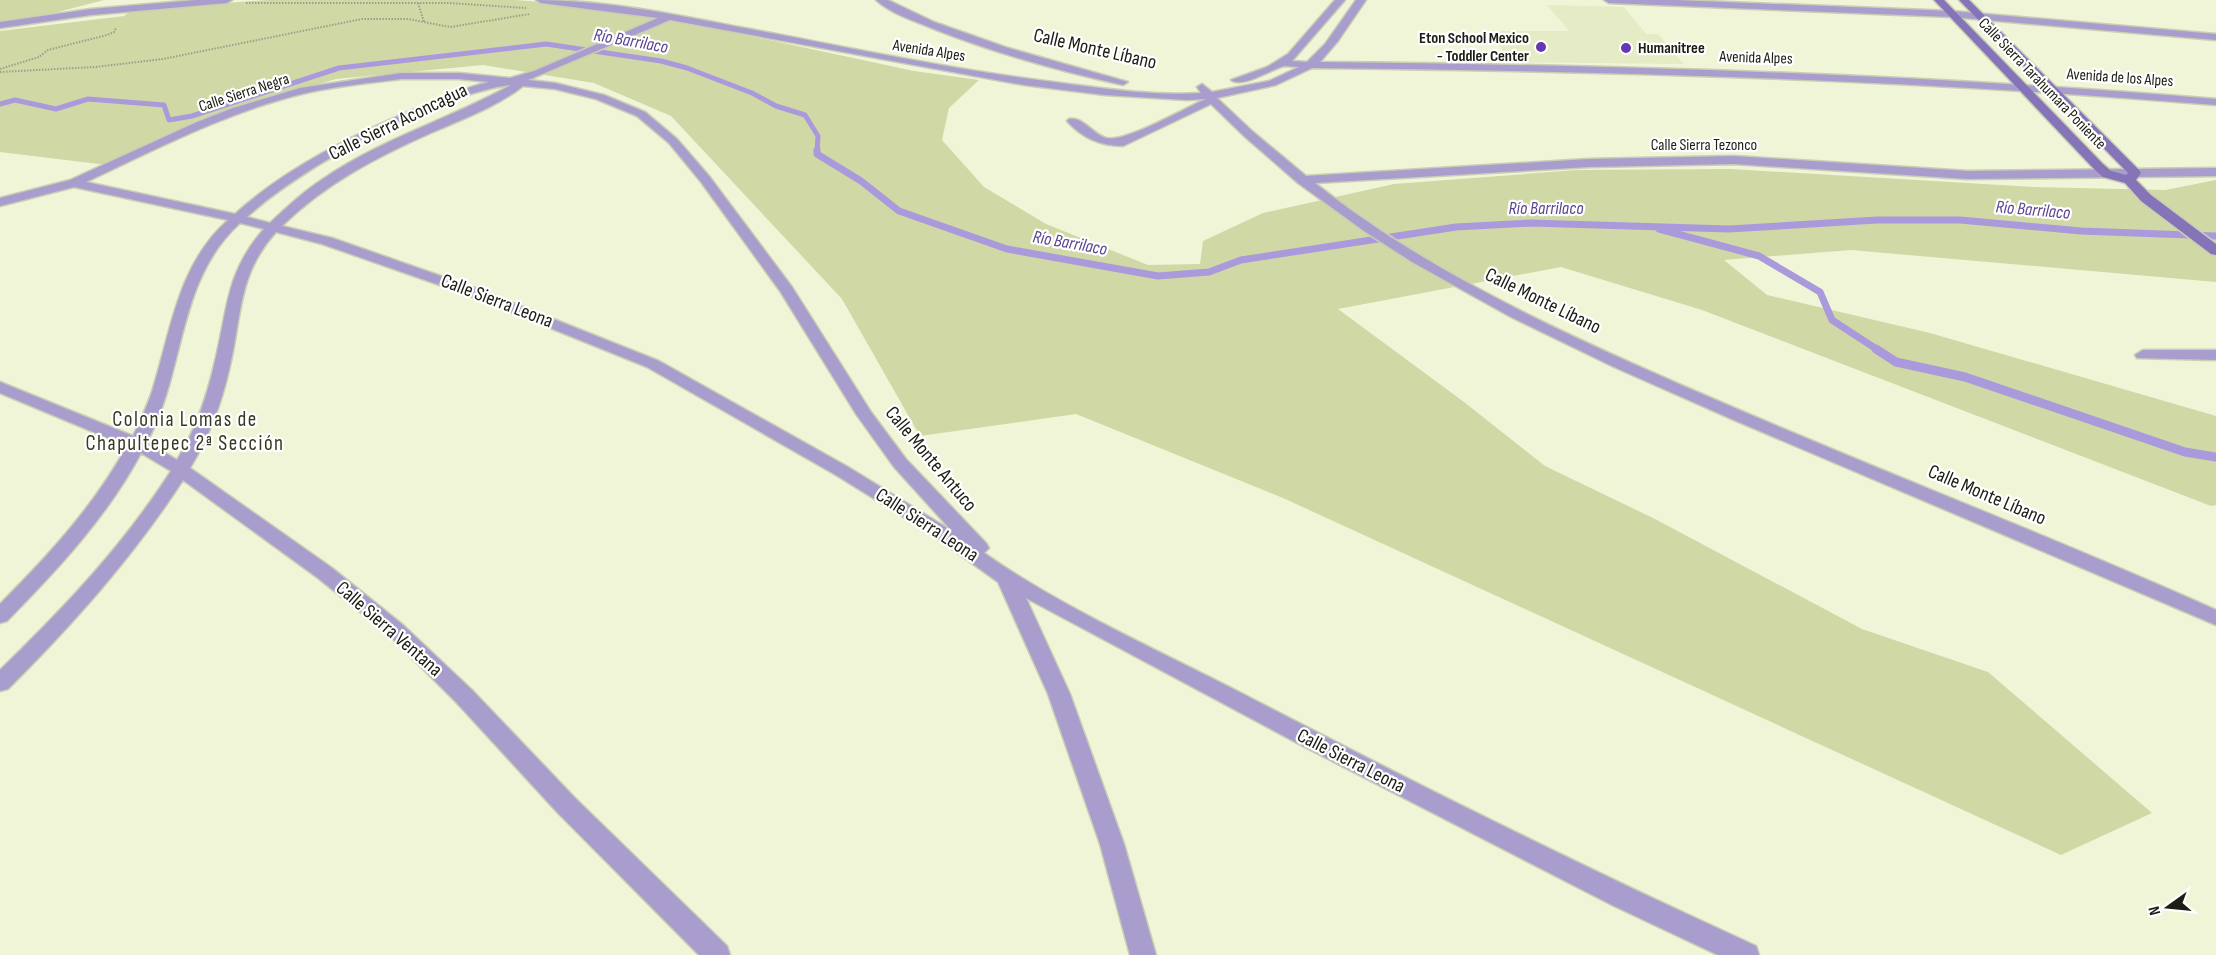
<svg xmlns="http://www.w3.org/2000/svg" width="2216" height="955" font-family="'Sofia Sans Condensed',sans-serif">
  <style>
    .built { fill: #e4ebc5 }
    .green { fill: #d0d8a6 }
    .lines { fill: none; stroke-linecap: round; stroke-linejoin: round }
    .stream-far2 { stroke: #aa9adb; stroke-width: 5 }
    .stream-far1 { stroke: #aa9adb; stroke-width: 7 }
    .stream { stroke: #aa9adb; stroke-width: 9 }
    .street-casing { stroke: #caceb4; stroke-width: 3 }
    .secondary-casing { stroke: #caceb4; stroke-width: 3 }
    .path { stroke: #9c9f89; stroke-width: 2; stroke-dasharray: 1.5 1.5; stroke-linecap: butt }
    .street { fill: #a89dcd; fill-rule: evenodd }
    .secondary { fill: #8674b9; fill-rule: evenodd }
    .poi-dot { fill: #6438b0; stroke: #fff; stroke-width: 2 }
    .labels { text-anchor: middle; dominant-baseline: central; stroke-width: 4.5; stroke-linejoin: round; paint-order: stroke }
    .far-poi-label { font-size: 16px; font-weight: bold; fill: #1c1e13; stroke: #fff; text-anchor: end }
    .far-street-label { font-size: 16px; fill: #1c1e13; stroke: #fff }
    .far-water-label { font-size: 18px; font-style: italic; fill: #5b4391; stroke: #fff }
    .street-label { font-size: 20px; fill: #1c1e13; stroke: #fff }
    .neighbourhood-label { font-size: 21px; letter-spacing: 1.5px; fill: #363a21; stroke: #fff }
  </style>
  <rect width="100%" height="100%" fill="#f0f5d7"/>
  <polygon class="built" points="1547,5 1624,7 1646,34 1658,34 1684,64 1511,62 1489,31 1569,31"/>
  <g class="green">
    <polygon points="0,0 104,0 54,13 0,21"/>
    <polygon points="267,0 514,0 570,4 717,29 914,71 979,80 949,108 942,140 984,187 1046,224 1148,265 1200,264 1203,241 1263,213 1394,184 1577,170 1731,169 2034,187 2165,190 2216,180 2216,282 1851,250 1724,260 1767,295 1930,333 2216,416 2216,505 2211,506 1702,310 1561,267 1338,309 1464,402 1545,466 1655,519 1862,629 1988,672 2152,813 2061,855 1283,498 1076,414 920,436 842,299 671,116 594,83 483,65 336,79 200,119 107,165 0,152 0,31 124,16 132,10"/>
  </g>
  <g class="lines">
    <polyline class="stream-far2" points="0,104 15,100 56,109 88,99 164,105 169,120 192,116 339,68 546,44 661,61 687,68 752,93 776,106 805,115 818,136 817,152"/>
    <g class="stream-far1">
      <polyline points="817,150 817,154 861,181 899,211 1007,249 1158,276 1209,272 1241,260 1456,227 1531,223 1729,229 1877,220 1960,220 2081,231 2216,236"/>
      <polyline points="1659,229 1759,256 1820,292 1832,320 1878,350"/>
    </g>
    <polyline class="stream" points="1876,349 1896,362 1965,377 2185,452 2216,457"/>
    <defs>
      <g id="street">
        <polygon points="196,0 232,0 227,3 91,15 0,28 0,22 91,9"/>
        <path d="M536 0C604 0 672 14 739 27 846 47 953 70 1061 83 1107 89 1155 96 1201 93L1197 87 1202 84 1212 92 1269 81 1299 67C1295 67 1289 66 1285 66 1272 68 1243 89 1231 80L1267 67 1288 54 1335 0H1345L1292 61 1307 62 1325 44 1356 0H1366L1338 41 1320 62C1619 65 1918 74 2216 99V105C1915 80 1614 71 1312 68L1276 85 1217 98 1252 131 1306 176 1589 159 1734 156 1968 171 2216 168V176L1968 179 1734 164 1589 167 1315 183C1430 274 1568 336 1702 394 1872 468 2046 534 2216 610V625L1734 420 1614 367 1511 317 1412 262 1364 231 1298 183 1244 136 1211 104 1123 146C1101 146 1082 138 1067 121L1069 119C1082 116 1093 134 1106 138 1125 143 1185 108 1206 99L1187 100 1105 95 1024 85 670 20 528 80 555 83 604 95 645 112 677 139 709 176 792 287 871 412 906 459 986 543 989 548 984 553C1064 609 1156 649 1243 694 1412 782 1582 867 1756 946L1759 955H1718L1612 905 1297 743 1026 598 1070 694 1124 844 1156 955H1130L1100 844 1048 694 998 582 934 536 836 475 647 367 468 295 322 244 276 232C237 275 242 317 229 370 221 405 209 437 190 468L332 568 403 625 472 690 575 798 727 946 730 955H699L557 812 456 702 389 635 318 578 183 480C133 557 73 624 8 689L0 691V670C63 609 123 546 171 471L141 453C107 517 57 570 7 621L0 623V604C48 556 94 506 127 446L0 393V382L133 436C141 419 149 403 154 385 172 325 179 264 228 220L74 187 0 206V198L70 180 197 122 233 108 300 88 401 73H459L510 78 534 71 658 18 541 3ZM401 79H459L489 82C463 88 439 99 415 109 351 136 286 168 235 214L86 182C158 148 229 111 306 93 337 86 369 83 401 79ZM511 85C450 119 381 139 323 179 303 192 287 207 270 223L247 217C302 166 437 94 511 85ZM523 86 555 89 596 99 637 116 669 143 701 182 780 291 856 414 894 467 952 531 848 467 659 361 478 289 332 238 282 226C326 183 377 157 433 132 463 119 498 106 523 86ZM240 223 264 229C227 271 228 305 216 357 208 393 197 428 177 460L147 442C186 370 176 281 240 223Z"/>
        <path d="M876 0H888L934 22 1005 47 1128 82 1123 85C1059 71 995 53 934 29 915 21 891 14 876 0Z"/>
        <polygon points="1604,0 1676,0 1952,11 2216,34 2216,40 1952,17 1609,3"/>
        <polygon points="2143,350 2216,350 2216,360 2137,358 2135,355"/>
      </g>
      <polygon id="secondary" points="1934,0 1944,0 2103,164 2111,171 2126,175 2128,173 1959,0 1969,0 2139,170 2141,173 2136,180 2151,195 2216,244 2216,255 2211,254 2141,201 2125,183 2103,177 2095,170"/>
    </defs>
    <use href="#street" class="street-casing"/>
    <use href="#secondary" class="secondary-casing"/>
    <g class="path">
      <polyline points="246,3 448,3 526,8"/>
      <polyline points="418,3 424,22"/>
      <polyline points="0,69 39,57 48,50 107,35 114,32 116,28"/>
      <polyline points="0,72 95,67 163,59 362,19 408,19 450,27 530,14"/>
    </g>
    <use href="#street" class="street"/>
    <use href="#secondary" class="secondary"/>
  </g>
  <g class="poi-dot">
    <circle cx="1541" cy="47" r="6"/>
    <circle cx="1626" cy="48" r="6"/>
  </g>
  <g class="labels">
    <g class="far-poi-label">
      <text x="1529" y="38">Eton School Mexico<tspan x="1529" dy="18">- Toddler Center</tspan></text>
      <text x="1638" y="48" text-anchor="start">Humanitree</text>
    </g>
    <g class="far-street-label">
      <text transform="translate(929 51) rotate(9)">Avenida Alpes</text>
      <text transform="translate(1756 58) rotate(2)">Avenida Alpes</text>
      <text transform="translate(2120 78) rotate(4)">Avenida de los Alpes</text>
      <text transform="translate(2042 84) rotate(46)">Calle Sierra Tarahumara Poniente</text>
      <text transform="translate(244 93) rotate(-18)">Calle Sierra Negra</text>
      <text x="1704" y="145">Calle Sierra Tezonco</text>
    </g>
    <g class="far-water-label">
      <text transform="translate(631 41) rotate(10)">Río Barrilaco</text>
      <text x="1546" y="208">Río Barrilaco</text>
      <text transform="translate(2033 210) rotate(5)">Río Barrilaco</text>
      <text transform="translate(1070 243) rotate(10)">Río Barrilaco</text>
    </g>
    <g class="street-label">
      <text transform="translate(1095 49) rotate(13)">Calle Monte Líbano</text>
      <text transform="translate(398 122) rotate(-26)">Calle Sierra Aconcagua</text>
      <text transform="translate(497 301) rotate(21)">Calle Sierra Leona</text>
      <text transform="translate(1543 301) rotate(26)">Calle Monte Líbano</text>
      <text transform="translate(931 459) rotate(50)">Calle Monte Antuco</text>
      <text transform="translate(1987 495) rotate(23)">Calle Monte Líbano</text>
      <text transform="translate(927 525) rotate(33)">Calle Sierra Leona</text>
      <text transform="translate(389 629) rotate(41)">Calle Sierra Ventana</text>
      <text transform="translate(1351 761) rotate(27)">Calle Sierra Leona</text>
    </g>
    <g class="neighbourhood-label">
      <text x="185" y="419">Colonia Lomas de<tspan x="185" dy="24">Chapultepec 2ª Sección</tspan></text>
    </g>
  </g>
  <g transform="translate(2168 907) rotate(255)" stroke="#ffffff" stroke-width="4.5" paint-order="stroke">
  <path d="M0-4.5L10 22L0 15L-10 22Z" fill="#1c1e13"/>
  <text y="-9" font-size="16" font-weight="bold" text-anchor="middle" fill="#1c1e13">N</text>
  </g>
</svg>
